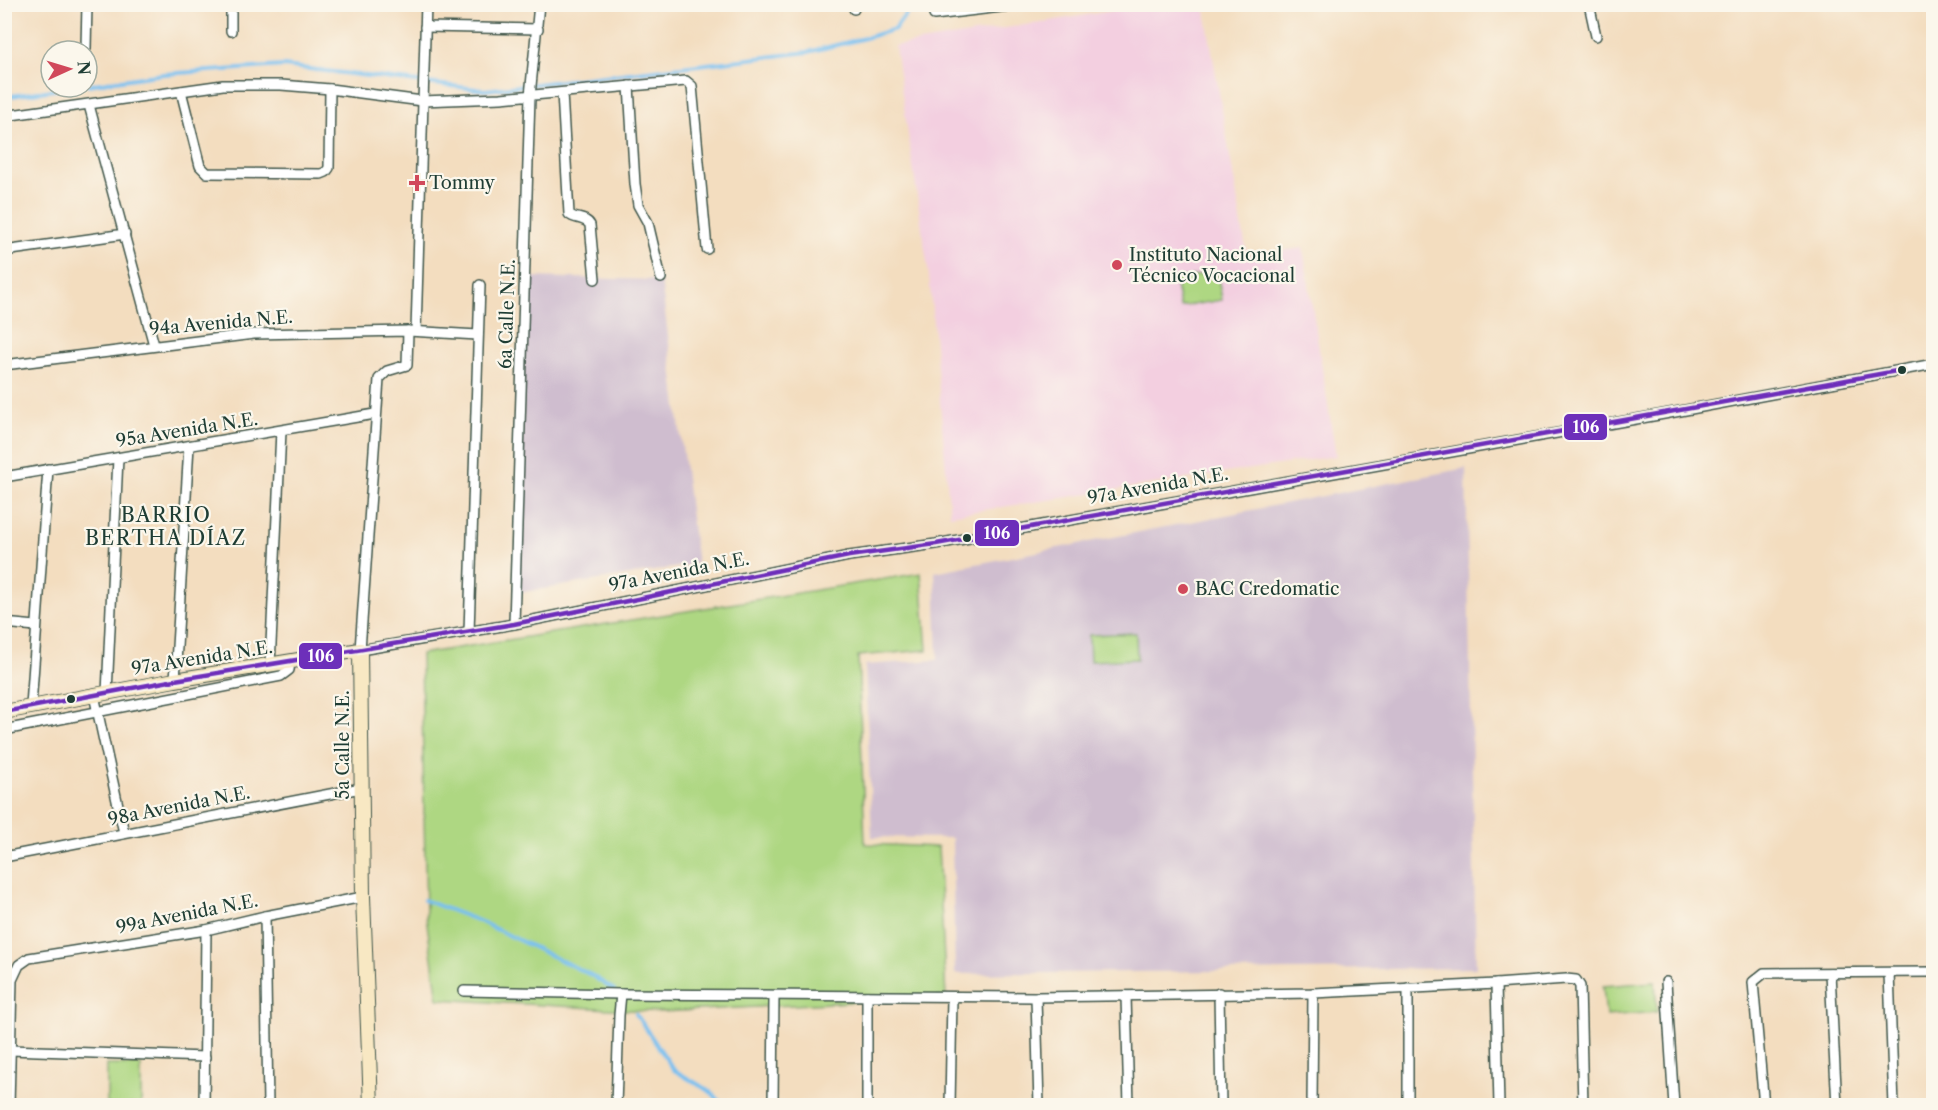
<svg xmlns="http://www.w3.org/2000/svg" width="1938" height="1110" font-family="'Libre Caslon Text',serif">
  <style>
    .built { fill: #f3cfe0 }
    .industrial { fill: #cfbdcf }
    .green { fill: #aed782; stroke: #668a5b; stroke-width: 1.5 }
    .lines { fill: none; stroke-linecap: round; stroke-linejoin: round }
    .stream { stroke: #78c0f0; stroke-width: 4 }
    .street-casing { stroke: #3f5549; stroke-width: 12 }
    .secondary-casing { stroke: #3f5549; stroke-width: 16 }
    .street { stroke: #fff; stroke-width: 9 }
    .secondary { stroke: #f8e8c3; stroke-width: 14 }
    .bus-1-casing { stroke: #fbf7ec; stroke-width: 9 }
    .bus-1 { stroke: #6d2fba; stroke-width: 4.5 }
    .poi-dot { fill: #d1495b; stroke: #fbf7ec; stroke-width: 2 }
    .bus-dot { fill: #1f3d34; stroke: #fbf7ec; stroke-width: 2 }
    .labels { text-anchor: middle; dominant-baseline: central; stroke-width: 4.5; stroke-linejoin: round; paint-order: stroke }
    .poi-label { font-size: 18px; fill: #1f3d34; stroke: #fbf7ec; text-anchor: start }
    .street-label { font-size: 18px; fill: #1f3d34; stroke: #fbf7ec }
    .neighbourhood-label { font-size: 20px; letter-spacing: 1.5px; fill: #1f3d34; stroke: #fbf7ec }
    .line-badge { stroke: #fbf7ec; stroke-width: 2 }
    .badge-label { font-size: 16px; text-anchor: middle; font-weight: bold; fill: #fff }
  </style>
  <rect width="100%" height="100%" fill="#fbf7ec"/>
  <filter id="ink" filterUnits="userSpaceOnUse"><feTurbulence type="fractalNoise" baseFrequency=".0167" numOctaves="2"/><feDisplacementMap in="SourceGraphic" scale="12" xChannelSelector="R" yChannelSelector="G"/><feConvolveMatrix kernelMatrix="1 2 1 2 8 2 1 2 1" color-interpolation-filters="sRGB"/></filter>
  <filter id="wash" filterUnits="userSpaceOnUse"><feTurbulence type="fractalNoise" baseFrequency=".008" numOctaves="4" result="noise"/><feDisplacementMap in="SourceGraphic" scale="24" xChannelSelector="R" yChannelSelector="G"/><feGaussianBlur stdDeviation="1.35" result="paint"/><feColorMatrix in="noise" values="0 0 0 0 0 0 0 0 0 0 0 0 0 0 0 0 0 1.4 0 .05"/><feComposite in="paint" operator="in"/></filter>
  <g filter="url(#wash)">
    <rect width="100%" height="100%" fill="#f3ddbf"/>
    <polygon class="built" points="1148,5 1204,5 1247,255 1303,248 1336,456 950,515 929,276 895,46"/>
    <g class="industrial">
      <polygon points="526,277 661,280 697,564 518,593"/>
      <polygon points="1466,468 1476,968 955,974 952,838 872,837 865,665 938,660 935,572"/>
    </g>
    <g class="green">
      <polygon points="1217,272 1222,300 1180,307 1175,279"/>
      <polygon points="921,573 927,650 858,656 865,844 938,847 946,997 661,1012 438,999 426,917 421,654"/>
      <polygon points="1136,633 1137,659 1090,661 1089,635"/>
      <polygon points="1655,982 1657,1012 1606,1016 1603,986"/>
      <rect x="107" y="1065" width="34" height="40"/>
    </g>
    <g class="lines">
      <g class="stream">
        <polyline points="87,85 163,74 284,66 485,90 808,52 865,38 895,29 913,4"/>
        <polyline points="4,97 74,87"/>
        <polyline points="424,900 479,921 591,975 614,990"/>
        <polyline points="636,1014 674,1070 711,1092 724,1106"/>
      </g>
    </g>
  </g>
  <g filter="url(#ink)">
    <g class="lines">
      <defs>
        <g id="street">
          <polyline points="854,4 854,9"/>
          <polyline points="934,4 934,15 1027,4"/>
          <polyline points="1589,4 1596,36"/>
          <polyline points="425,27 538,29"/>
          <polyline points="231,31 231,4"/>
          <polyline points="86,48 87,4"/>
          <polyline points="629,86 635,184 638,205 648,223 661,278"/>
          <polyline points="181,91 200,166 207,173 321,174 326,172 329,168 330,89"/>
          <path d="M562 93 569 214C575 220 586 217 590 225L595 279"/>
          <polyline points="89,105 154,345"/>
          <polyline points="4,116 223,85 281,85 330,89 422,101 501,98 686,81 692,86 707,249"/>
          <polyline points="4,251 125,234"/>
          <polyline points="408,331 407,365 387,371 379,379 360,650 514,624 849,556 936,544 1664,414 1934,364"/>
          <polyline points="416,331 426,4"/>
          <polyline points="4,365 254,334 408,331 478,335"/>
          <polyline points="4,477 375,414"/>
          <polyline points="4,623 36,626"/>
          <polyline points="514,624 530,96 539,4"/>
          <polyline points="469,632 480,285"/>
          <polyline points="270,665 281,431"/>
          <polyline points="175,680 189,446"/>
          <polyline points="107,693 118,458"/>
          <polyline points="94,695 124,833"/>
          <polyline points="31,706 48,469"/>
          <polyline points="4,730 281,676 289,670 290,662"/>
          <polyline points="4,857 361,788"/>
          <polyline points="265,916 268,1106"/>
          <polyline points="1830,973 1837,1106"/>
          <polyline points="1889,973 1894,1106"/>
          <polyline points="1666,982 1674,1106"/>
          <polyline points="1496,984 1499,1106"/>
          <polyline points="464,991 621,994 1036,997 1313,993 1496,984 1566,979 1576,980 1580,986 1583,1106"/>
          <polyline points="1219,993 1221,1106"/>
          <polyline points="867,996 867,1106"/>
          <polyline points="1126,996 1129,1106"/>
          <polyline points="1036,997 1039,1106"/>
          <polyline points="10,1050 205,1057"/>
          <polyline points="9,1106 12,980 19,965 29,958 206,930 265,916 363,897"/>
          <polyline points="204,1106 206,930"/>
          <polyline points="616,1106 619,1015 621,994"/>
          <polyline points="773,1106 774,996"/>
          <polyline points="950,1106 952,998"/>
          <polyline points="1312,1106 1313,993"/>
          <polyline points="1408,1106 1408,988"/>
          <polyline points="1764,1106 1753,982 1764,973 1934,972"/>
        </g>
        <polyline id="secondary" points="4,712 175,680 360,650 363,897 371,1106"/>
      </defs>
      <use href="#street" class="street-casing"/>
      <use href="#secondary" class="secondary-casing"/>
      <use href="#street" class="street"/>
      <use href="#secondary" class="secondary"/>
      <defs>
        <polyline id="bus-1" points="4,712 175,680 514,624 849,556 936,544 1902,370"/>
      </defs>
      <use href="#bus-1" class="bus-1-casing"/>
      <use href="#bus-1" class="bus-1"/>
    </g>
  </g>
  <g class="poi-dot">
    <path d="M414 174h6v6h6v6h-6v6h-6v-6h-6v-6h6z"/>
    <circle cx="1117" cy="265" r="6"/>
    <circle cx="1183" cy="589" r="6"/>
  </g>
  <g class="bus-dot">
    <circle cx="1902" cy="370" r="5"/>
    <circle cx="967" cy="538" r="5"/>
    <circle cx="71" cy="699" r="5"/>
  </g>
  <g class="labels">
    <g class="poi-label">
      <text x="429" y="183">Tommy</text>
      <text x="1129" y="255">Instituto Nacional<tspan x="1129" dy="21">Técnico Vocacional</tspan></text>
      <text x="1195" y="589">BAC Credomatic</text>
    </g>
    <g class="street-label">
      <text transform="translate(507 314) rotate(-88)">6a Calle N.E.</text>
      <text transform="translate(221 323) rotate(-5)">94a Avenida N.E.</text>
      <text transform="translate(187 430) rotate(-9)">95a Avenida N.E.</text>
      <text transform="translate(1158 486) rotate(-10)">97a Avenida N.E.</text>
      <text transform="translate(679 572) rotate(-11)">97a Avenida N.E.</text>
      <text transform="translate(202 658) rotate(-9)">97a Avenida N.E.</text>
      <text transform="translate(343 745) rotate(-90)">5a Calle N.E.</text>
      <text transform="translate(179 806) rotate(-11)">98a Avenida N.E.</text>
      <text transform="translate(187 914) rotate(-11)">99a Avenida N.E.</text>
    </g>
    <g class="neighbourhood-label">
      <text x="166" y="515">BARRIO<tspan x="166" dy="23">BERTHA DÍAZ</tspan></text>
    </g>
  </g>
  <g class="line-badge">
    <rect x="1563" y="413" width="45" height="28" rx="6" fill="#6d2fba"/>
    <rect x="974" y="519" width="46" height="28" rx="6" fill="#6d2fba"/>
    <rect x="298" y="642" width="45" height="28" rx="6" fill="#6d2fba"/>
  </g>
  <g class="badge-label">
    <text x="1586" y="433">106</text>
    <text x="997" y="539">106</text>
    <text x="321" y="662">106</text>
  </g>
  <rect width="1938" height="1110" fill="none" stroke="#fbf7ec" stroke-width="24"/>
  <g transform="translate(69 69) rotate(86)"><circle r="28" fill="#fbf7ec" stroke="#a3ada2" stroke-width="1.5"/>
  <path d="M0-4.5L10 22L0 15L-10 22Z" fill="#d1495b"/>
  <text y="-9" font-size="16" font-weight="bold" text-anchor="middle" fill="#1f3d34">N</text>
  </g>
</svg>
